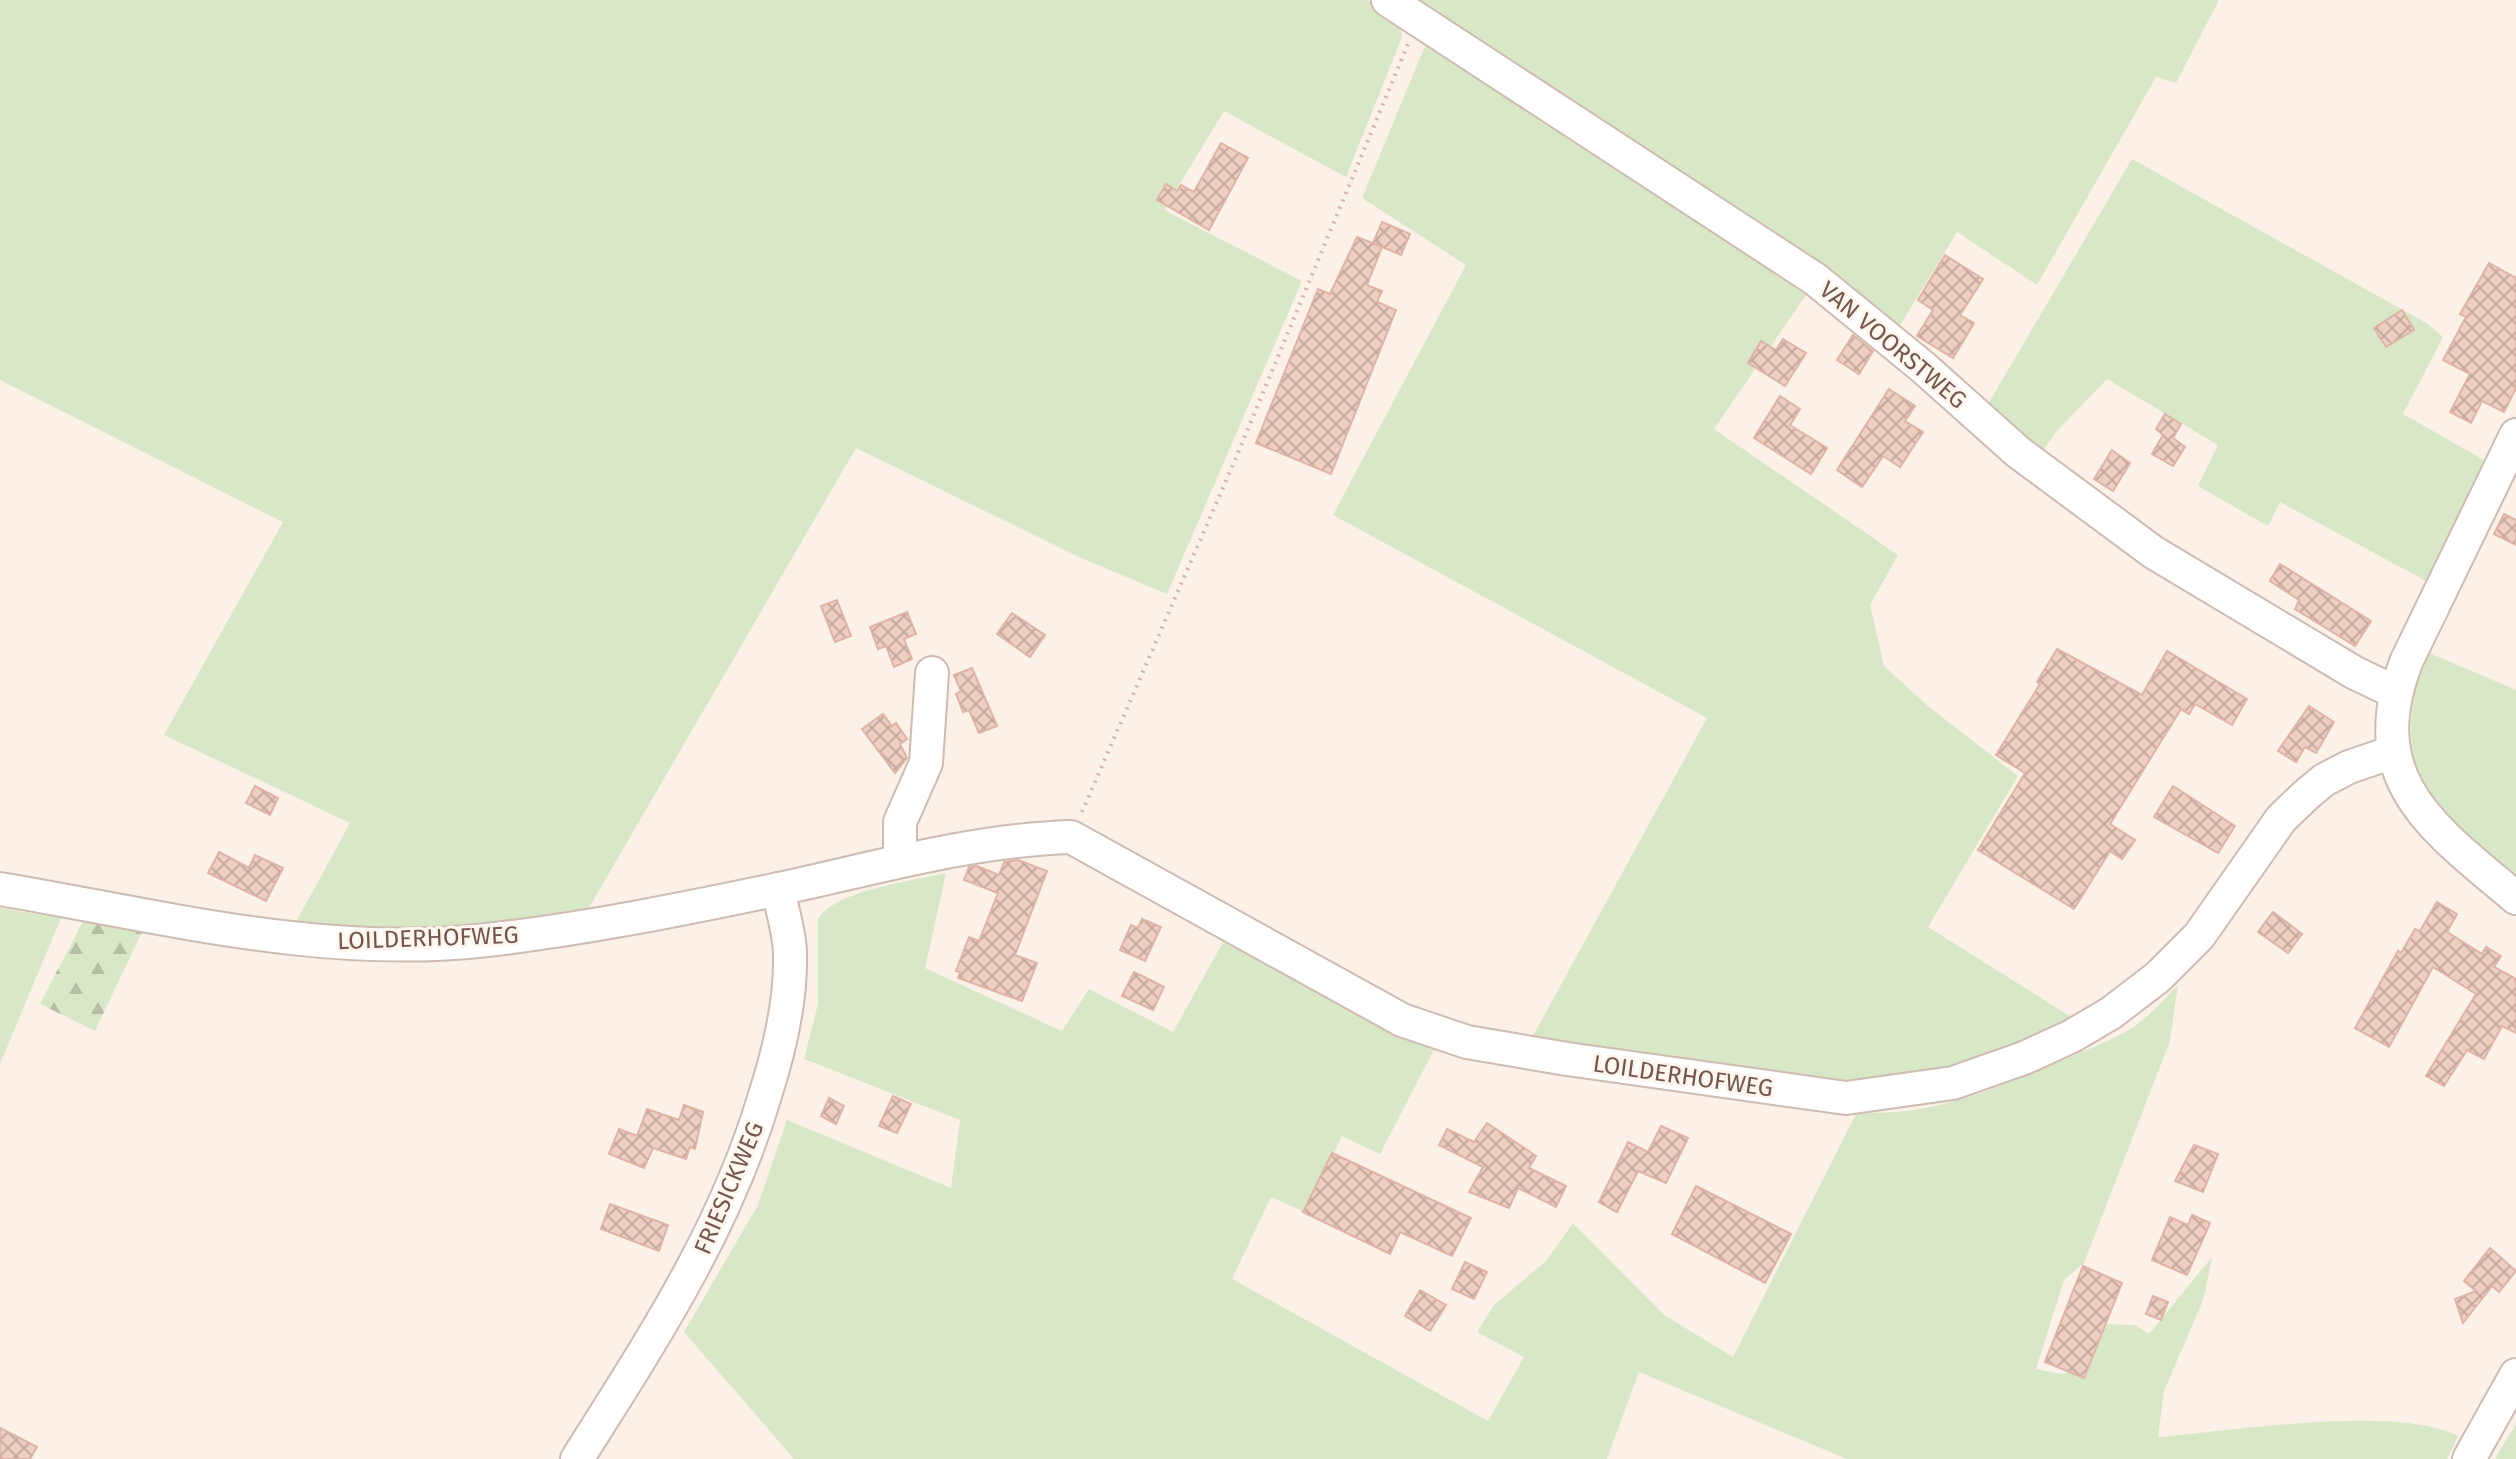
<svg xmlns="http://www.w3.org/2000/svg" width="2516" height="1459" font-family="'Fira Sans',sans-serif">
  <style>
    .grass { fill: #d8e8c7 }
    .forest { fill: url(#forest-firs) }
    .building { fill: url(#building-cross-hatch); stroke: #dfb4a4; stroke-width: 2 }
    .lines { fill: none; stroke-linecap: round; stroke-linejoin: round }
    .minor-casing { stroke: #cebbb2; stroke-width: 36 }
    .path { stroke: #d3b2a5; stroke-width: 4; stroke-dasharray: 2 6; stroke-linecap: butt }
    .minor { stroke: #fff; stroke-width: 32 }
    .labels { text-anchor: middle; dominant-baseline: central; stroke-width: 6; stroke-linejoin: round; paint-order: stroke }
    .street-label { font-size: 24px; fill: #73574e; stroke: #fef6ee }
  </style>
  <defs>
    <pattern id="forest-firs" width="22" height="20" patternUnits="userSpaceOnUse" patternTransform="scale(2)"><rect width="22" height="20" fill="#d8e8c7"/><path d="M5 1l3.5 6h-7zM16 11l3.5 6h-7z" fill="#b4bfa4"/></pattern>
    <pattern id="building-cross-hatch" width="8" height="8" patternUnits="userSpaceOnUse" patternTransform="scale(2)"><rect width="8" height="8" fill="#eecec2"/><path d="M0 0l8 8M0 8l8-8" fill="none" stroke="#c5aaa0"/></pattern>
  </defs>
  <rect width="100%" height="100%" fill="#fbf1e8"/>
  <g class="grass">
    <path d="M0 0H1367C1383 10 1401 17 1402 37L1346 177 1224 111 1164 210 1302 281 1167 594 1081 558 856 448 590 906C541 935 353 934 296 922L350 823 164 735 283 522 0 380Z"/>
    <polygon points="1406,0 2219,0 2176,83 2156,77 2037,285 1957,232 1896,332"/>
    <polygon points="1434,44 1810,289 1714,429 1898,555 1870,605 1884,666 1928,706 2018,776 1928,927 2076,1020 2052,1035 1882,1090 1528,1045 1707,718 1333,515 1466,265 1362,198 1425,46"/>
    <polygon points="2132,159 2428,324 2443,337 2403,414 2496,467 2437,587 2280,502 2268,526 2198,486 2218,445 2107,379 2056,432 2039,456 1984,411"/>
    <path d="M2427 652 2516 690V880C2494 862 2468 845 2449 825 2401 775 2404 712 2427 652Z"/>
    <path d="M946 873 925 968 1062 1031 1089 989 1173 1032 1227 935 1437 1044 1380 1154 1342 1136 1305 1212 1271 1197 1232 1279 1488 1421 1524 1357 1477 1332 1494 1305 1546 1261 1573 1223 1664 1315 1733 1357 1857 1112C1932 1118 2000 1087 2067 1058 2093 1047 2122 1037 2144 1019 2156 1009 2167 996 2178 985L2170 1041 2084 1263 2064 1280 2036 1369 2062 1374 2078 1371 2094 1350 2107 1324 2135 1325 2149 1334 2212 1257 2204 1298 2164 1391 2158 1437C2232 1431 2396 1404 2458 1436L2447 1459H1847L1639 1372 1607 1459H794L684 1332 758 1205 787 1120 951 1188 960 1120 804 1059 818 1004V919C836 890 912 881 946 873Z"/>
    <polygon points="0,908 61,918 0,1064"/>
    <polygon points="2516,1424 2516,1459 2496,1459 2497,1455"/>
  </g>
  <polygon class="forest" points="83,921 143,930 95,1031 40,1004"/>
  <g class="building">
    <polygon points="1221,143 1248,158 1209,230 1157,200 1166,184 1177,191 1181,185 1194,192"/>
    <polygon points="1382,222 1410,234 1401,255 1373,243"/>
    <polygon points="1357,237 1382,247 1367,285 1382,291 1377,302 1396,310 1331,474 1256,443 1318,289 1330,294"/>
    <polygon points="1945,255 1983,279 1960,315 1974,323 1953,358 1917,336 1933,310 1918,300"/>
    <polygon points="2489,263 2516,278 2516,388 2504,412 2482,401 2471,423 2450,412 2470,374 2443,360 2466,317 2460,314"/>
    <polygon points="2402,310 2414,330 2386,347 2374,328"/>
    <polygon points="1853,335 1873,351 1859,374 1837,360"/>
    <polygon points="1783,339 1806,353 1785,386 1748,363 1761,341 1776,350"/>
    <polygon points="1889,389 1915,406 1905,421 1923,432 1900,467 1883,456 1862,487 1837,470"/>
    <polygon points="1780,396 1800,409 1790,425 1827,448 1811,474 1754,438"/>
    <polygon points="2165,414 2181,424 2173,438 2185,447 2173,466 2152,454 2163,435 2156,429"/>
    <polygon points="2112,450 2130,463 2113,491 2094,479"/>
    <polygon points="2504,514 2516,520 2516,545 2494,534"/>
    <polygon points="2280,564 2371,621 2355,646 2295,609 2299,600 2270,581"/>
    <polygon points="837,600 851,636 835,642 821,606"/>
    <polygon points="907,612 916,634 904,639 912,659 894,667 886,646 878,649 870,627"/>
    <polygon points="1012,613 1045,635 1030,657 997,634"/>
    <polygon points="2057,649 2142,695 2167,651 2247,699 2232,725 2195,704 2189,714 2181,709 2110,824 2135,840 2122,859 2110,851 2074,909 1978,850 2025,773 1996,755 2040,684 2037,682"/>
    <polygon points="972,668 997,726 979,733 969,710 963,712 956,694 961,691 954,675"/>
    <polygon points="2309,706 2334,722 2316,753 2305,747 2296,762 2278,751"/>
    <polygon points="883,714 892,726 896,723 907,739 900,744 907,758 895,773 862,729"/>
    <polygon points="255,786 278,798 270,815 246,803"/>
    <polygon points="2173,786 2235,826 2218,853 2154,817"/>
    <polygon points="219,852 249,868 255,855 283,868 266,901 208,873"/>
    <polygon points="1018,860 1047,871 1015,955 1037,963 1022,1001 958,978 960,972 956,971 969,937 979,941 998,893 964,880 969,867 977,866 999,875 1004,862"/>
    <polygon points="2437,902 2457,914 2447,932 2482,954 2486,947 2501,956 2494,967 2516,979 2516,1033 2502,1026 2484,1059 2467,1050 2444,1086 2426,1076 2476,994 2433,967 2389,1047 2355,1028 2398,951 2401,953 2415,929 2420,931"/>
    <polygon points="2273,912 2302,934 2288,953 2258,932"/>
    <polygon points="1142,919 1161,927 1145,961 1120,950 1131,925 1138,928"/>
    <polygon points="1134,972 1164,987 1153,1010 1122,996"/>
    <polygon points="893,1096 911,1104 897,1133 879,1126"/>
    <polygon points="829,1098 844,1106 836,1124 821,1116"/>
    <polygon points="684,1105 703,1112 695,1149 690,1147 686,1159 653,1148 644,1168 609,1154 619,1129 637,1136 647,1109 679,1120"/>
    <polygon points="1487,1123 1536,1156 1529,1168 1566,1186 1556,1207 1518,1188 1509,1208 1469,1192 1483,1167 1439,1145 1447,1129 1474,1142"/>
    <polygon points="1661,1126 1688,1138 1666,1183 1638,1171 1617,1212 1599,1202 1628,1142 1648,1152"/>
    <polygon points="2194,1145 2218,1154 2203,1192 2175,1181"/>
    <polygon points="1332,1153 1471,1218 1452,1256 1400,1232 1390,1254 1303,1212"/>
    <polygon points="1696,1186 1791,1234 1765,1283 1672,1234"/>
    <polygon points="610,1204 668,1225 659,1251 601,1229"/>
    <polygon points="2192,1215 2210,1223 2187,1275 2152,1260 2170,1217 2188,1225"/>
    <polygon points="2490,1248 2516,1271 2499,1292 2492,1286 2463,1323 2455,1299 2476,1291 2464,1281"/>
    <polygon points="1465,1262 1487,1272 1474,1299 1452,1289"/>
    <polygon points="2083,1266 2122,1283 2084,1378 2045,1362"/>
    <polygon points="1420,1290 1446,1305 1430,1331 1405,1316"/>
    <polygon points="2153,1296 2168,1302 2161,1320 2146,1314"/>
    <polygon points="0,1428 37,1447 30,1459 0,1459"/>
  </g>
  <g class="lines">
    <defs>
      <g id="minor">
        <polyline points="1388,0 1815,279 1924,368 2018,452 2153,552 2355,673 2395,692"/>
        <path d="M2516 435 2407 660C2360 780 2433 828 2516 898"/>
        <polyline points="900,860 900,822 926,763 932,673"/>
        <path d="M0 889C160 916 324 959 487 940 585 929 683 909 779 889 876 868 972 840 1071 837L1402 1020 1467 1042 1567 1059 1846 1098 1953 1083 2024 1058 2072 1036 2111 1013 2158 977 2199 936 2281 819 2306 795 2324 780 2349 767 2393 752"/>
        <path d="M577 1459C652 1340 726 1229 766 1092 780 1048 791 1002 790 955 790 933 782 910 778 889"/>
        <polyline points="2469,1459 2516,1375"/>
      </g>
    </defs>
    <use href="#minor" class="minor-casing"/>
    <polyline class="path" points="1082,812 1235,460 1408,44"/>
    <use href="#minor" class="minor"/>
  </g>
  <g class="labels">
    <g class="street-label">
      <text transform="translate(1893 345) rotate(40)">VAN VOORSTWEG</text>
      <text transform="translate(428 938) rotate(-2)">LOILDERHOFWEG</text>
      <text transform="translate(1683 1076) rotate(8)">LOILDERHOFWEG</text>
      <text transform="translate(729 1188) rotate(-67)">FRIESICKWEG</text>
    </g>
  </g>
</svg>
